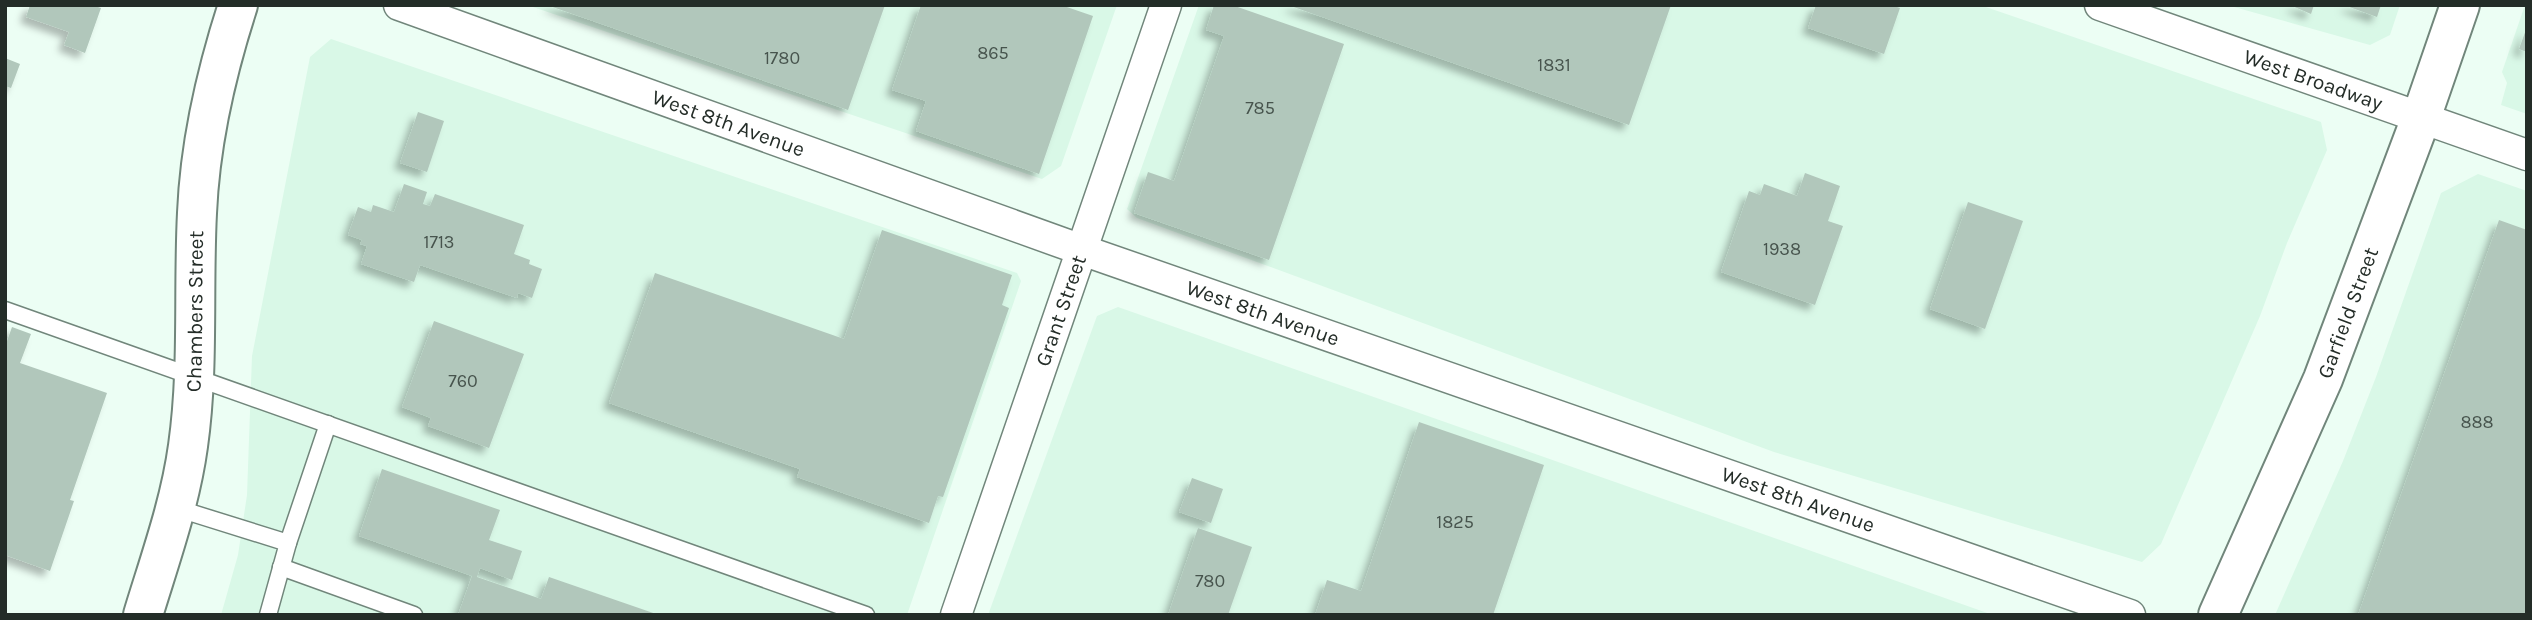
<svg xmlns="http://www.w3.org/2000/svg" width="2532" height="620" font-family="Karla,sans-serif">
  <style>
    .built { fill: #d9f8e7 }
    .building { fill: #b1c7bb; filter: url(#shadow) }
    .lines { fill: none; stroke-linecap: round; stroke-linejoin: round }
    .lane-casing { stroke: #71867b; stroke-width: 19 }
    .street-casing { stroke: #71867b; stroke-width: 33 }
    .secondary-casing { stroke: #71867b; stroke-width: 42 }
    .primary-casing { stroke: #71867b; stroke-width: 42 }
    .lane { stroke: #fff; stroke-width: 16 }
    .street { stroke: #fff; stroke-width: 30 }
    .secondary { stroke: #fff; stroke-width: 38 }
    .primary { stroke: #fff; stroke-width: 38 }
    .labels { text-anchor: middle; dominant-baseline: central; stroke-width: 6; stroke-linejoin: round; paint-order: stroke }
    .number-label { font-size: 18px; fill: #47544d }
    .street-label { font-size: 21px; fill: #242d28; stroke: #fff }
  </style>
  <defs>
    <filter id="shadow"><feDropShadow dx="-6" dy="6" stdDeviation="3.5" flood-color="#0004"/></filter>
  </defs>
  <rect width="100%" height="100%" fill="#ecfef4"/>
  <g class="built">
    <polygon points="527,5 1117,5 1061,166 1042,179"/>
    <polygon points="1199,5 1980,5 2321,122 2327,150 2287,243 2260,316 2161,544 2142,562 1774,452 1137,218 1127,209"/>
    <polygon points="2227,5 2400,5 2390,35 2370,45"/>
    <polygon points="2525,5 2527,5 2527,114 2501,105 2507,83 2502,72"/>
    <polygon points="331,39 1017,273 1021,281 907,615 221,615 238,555 247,495 252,356 310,57"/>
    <polygon points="2478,174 2527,191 2527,615 2275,615 2343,461 2376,377 2441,193"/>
    <polygon points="1118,307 1993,615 988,615 1097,316"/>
  </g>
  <g class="building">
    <polygon points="30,5 92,5 101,8 85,53 64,45 69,32 26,17"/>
    <polygon points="547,5 885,5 848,110"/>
    <polygon points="921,5 1061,5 1093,16 1039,174 916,131 926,101 892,90"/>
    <polygon points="1214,5 1232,5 1344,44 1269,260 1134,213 1148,172 1174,181 1224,36 1206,30"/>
    <polygon points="1288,5 1671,5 1629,125"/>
    <polygon points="1816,5 1891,5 1900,8 1884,54 1808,28"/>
    <polygon points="2290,5 2314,5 2311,14"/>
    <polygon points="2344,5 2381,5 2377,17"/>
    <polygon points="2527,27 2527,52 2519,49"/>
    <polygon points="5,58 20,64 11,88 5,86"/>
    <polygon points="418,112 444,121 427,172 400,163"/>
    <polygon points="1805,173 1840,186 1828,221 1843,226 1815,305 1721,272 1749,191 1760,195 1764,184 1797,196"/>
    <polygon points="404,184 427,192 423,204 430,206 435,194 524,225 514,254 530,260 529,264 542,269 532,298 518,293 517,298 420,265 414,282 361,264 367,246 360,244 362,240 348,235 358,207 371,212 373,205 394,212"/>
    <polygon points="1968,202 2023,221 1985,329 1930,309"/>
    <polygon points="2499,220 2527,230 2527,615 2358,615"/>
    <polygon points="882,230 1012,275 1002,305 1009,308 943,497 938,496 929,523 797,477 800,469 609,403 655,273 844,339"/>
    <polygon points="434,321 524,354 489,448 428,426 431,418 402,407"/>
    <polygon points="12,327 31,334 20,363 107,393 70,500 74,501 50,571 5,555 5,347"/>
    <polygon points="1419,422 1544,465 1493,615 1315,615 1327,580 1361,591"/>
    <polygon points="382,469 500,510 489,540 522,551 512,580 480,568 477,577 541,599 549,577 659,615 458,615 472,576 359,536"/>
    <polygon points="1192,478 1223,489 1211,523 1179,512"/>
    <polygon points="1198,528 1252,547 1228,615 1168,615"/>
  </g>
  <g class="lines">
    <defs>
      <g id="lane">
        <polyline points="5,310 866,615"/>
        <polyline points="176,508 288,543 268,615"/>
        <polyline points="288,543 328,424"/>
        <polyline points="281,567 414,615"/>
      </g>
      <g id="street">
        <path id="s1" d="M399 5 1082 250 2130 615"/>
        <path id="s2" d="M2100 5 2527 155"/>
        <path id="s3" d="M956 615 1166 5"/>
      </g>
      <g id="secondary">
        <path id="s4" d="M143 615C160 559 180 504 188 446 199 369 193 290 197 213 200 141 216 73 238 5"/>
      </g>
      <g id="primary">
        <path id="s5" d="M2218 615 2323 379 2421 118 2460 5"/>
      </g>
    </defs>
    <use href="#lane" class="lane-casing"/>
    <use href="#street" class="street-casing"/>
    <use href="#secondary" class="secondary-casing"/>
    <use href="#primary" class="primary-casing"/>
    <use href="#lane" class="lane"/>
    <use href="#street" class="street"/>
    <use href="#secondary" class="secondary"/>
    <use href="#primary" class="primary"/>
  </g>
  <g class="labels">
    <g class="number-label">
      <text x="993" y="53">865</text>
      <text x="782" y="58">1780</text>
      <text x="1554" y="65">1831</text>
      <text x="1260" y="108">785</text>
      <text x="439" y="242">1713</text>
      <text x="1782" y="249">1938</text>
      <text x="463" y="381">760</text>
      <text x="2477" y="422">888</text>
      <text x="1455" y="522">1825</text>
      <text x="1210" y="581">780</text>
    </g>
    <g class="street-label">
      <text stroke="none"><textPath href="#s2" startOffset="226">West Broadway</textPath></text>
      <text stroke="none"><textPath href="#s1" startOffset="350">West 8th Avenue</textPath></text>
      <text stroke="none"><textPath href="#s3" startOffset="322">Grant Street</textPath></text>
      <text stroke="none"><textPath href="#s4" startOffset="310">Chambers Street</textPath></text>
      <text stroke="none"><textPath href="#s1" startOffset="917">West 8th Avenue</textPath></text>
      <text stroke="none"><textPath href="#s5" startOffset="329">Garfield Street</textPath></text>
      <text stroke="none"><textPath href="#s1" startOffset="1484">West 8th Avenue</textPath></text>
    </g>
  </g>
  <rect width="2532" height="620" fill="none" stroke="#242d28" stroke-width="14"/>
</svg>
